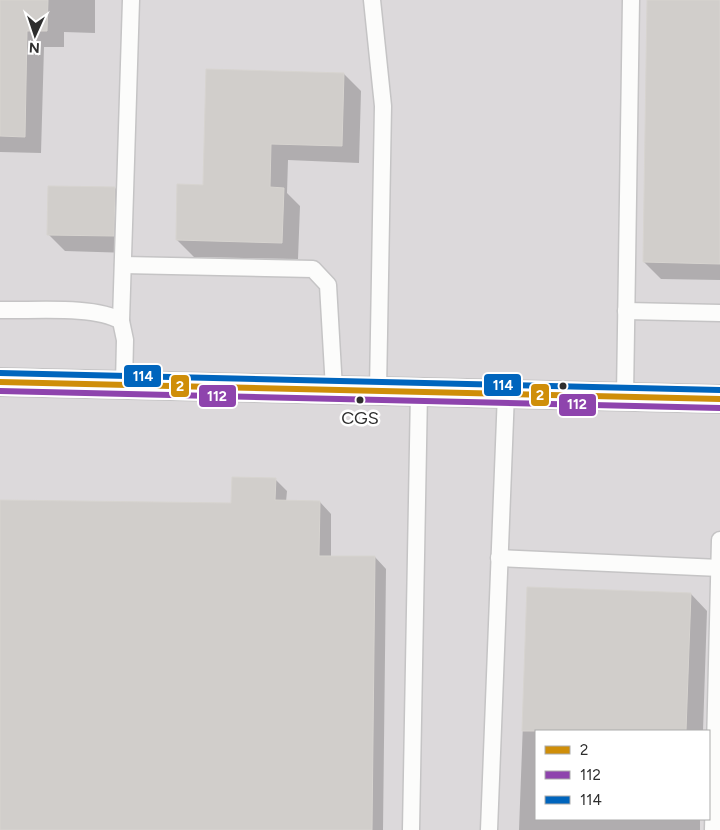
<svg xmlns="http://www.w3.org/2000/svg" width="720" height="830" font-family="Figtree,sans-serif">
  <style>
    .industrial { fill: #dcd9db; fill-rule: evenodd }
    .shadow { fill: #0003 }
    .building { fill: #d1cecb; stroke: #d7d4d0 }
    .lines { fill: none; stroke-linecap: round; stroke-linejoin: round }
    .lane-casing { stroke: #c5c4c5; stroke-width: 19 }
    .secondary-casing { stroke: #c5c4c5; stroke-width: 30 }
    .lane { stroke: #fcfcfb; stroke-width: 16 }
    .secondary { stroke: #fcfcfb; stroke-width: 28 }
    .bus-1-casing { stroke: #fff; stroke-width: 10 }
    .bus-2-casing { stroke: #fff; stroke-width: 10 }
    .bus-3-casing { stroke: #fff; stroke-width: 10 }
    .bus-1 { stroke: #cf8e09; stroke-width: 6 }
    .bus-2 { stroke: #8e44ad; stroke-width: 6 }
    .bus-3 { stroke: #0065bd; stroke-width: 6 }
    .bus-dot { fill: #2e2e2e; stroke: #fff; stroke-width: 2 }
    .labels { text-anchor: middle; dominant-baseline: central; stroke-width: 5; stroke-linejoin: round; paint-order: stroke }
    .bus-label { font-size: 18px; fill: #2e2e2e; stroke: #fff }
    .line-badge { stroke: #fff; stroke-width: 2 }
    .badge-label { font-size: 14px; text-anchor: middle; font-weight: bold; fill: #fff }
  </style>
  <rect width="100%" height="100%" fill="#ece8e4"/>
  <path class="industrial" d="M0 0H720V830H0ZM536 731H709V819H536Z"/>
  <g class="shadow">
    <polygon points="0,0 95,0 95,33 64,32 64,47 44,47 41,153 0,152"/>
    <polygon points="649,0 720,0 720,280 661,279 644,262"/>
    <polygon points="344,74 361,91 359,163 288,160 287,193 300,206 298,259 194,257 177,240 204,186"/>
    <polygon points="115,188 132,205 130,253 65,251 48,234"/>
    <polygon points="275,479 287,491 286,502 320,502 331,514 331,557 375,557 386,569 383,830 0,830 0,501 233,505"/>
    <polygon points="528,588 691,594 707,611 703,731 536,731 536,819 700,819 700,830 519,830"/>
  </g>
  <g class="building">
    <polygon points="0,0 48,0 47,31 27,31 25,137 0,136"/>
    <polygon points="647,0 720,0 720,264 643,262"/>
    <polygon points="206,69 344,73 342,146 271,144 270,187 284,188 282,243 176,240 177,184 203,185"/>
    <polygon points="48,186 115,187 114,236 47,235"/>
    <polygon points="232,477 276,478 275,500 320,501 319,556 375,556 372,830 0,830 0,500 231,503"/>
    <polygon points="527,587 691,593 686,731 522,731"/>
  </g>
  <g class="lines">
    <defs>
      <g id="lane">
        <polyline points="372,0 383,106 378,390"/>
        <polyline points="123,265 313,269 328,285 334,389"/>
        <path d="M0 310C32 311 95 305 121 321L125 340 124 384"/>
        <polyline points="626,311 720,313"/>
        <polyline points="121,321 131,0"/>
        <polyline points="625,396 631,0"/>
        <polyline points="499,558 720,568"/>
        <polyline points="411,830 419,391"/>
        <polyline points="489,830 506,393"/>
        <polyline points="713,830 720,540"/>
      </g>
      <polyline id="secondary" points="0,382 720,399"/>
    </defs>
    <use href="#lane" class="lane-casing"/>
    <use href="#secondary" class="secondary-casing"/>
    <use href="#lane" class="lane"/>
    <use href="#secondary" class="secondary"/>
    <defs>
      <polyline id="bus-1" points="0,382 720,399"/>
      <polyline id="bus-2" points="0,391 720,408"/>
      <polyline id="bus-3" points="0,373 720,390"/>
    </defs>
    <use href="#bus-1" class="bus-1-casing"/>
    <use href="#bus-2" class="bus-2-casing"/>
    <use href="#bus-3" class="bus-3-casing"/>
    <use href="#bus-1" class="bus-1"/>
    <use href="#bus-2" class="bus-2"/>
    <use href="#bus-3" class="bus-3"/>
  </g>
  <g class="bus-dot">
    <circle cx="563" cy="386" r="4.5"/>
    <circle cx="360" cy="400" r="4.5"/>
  </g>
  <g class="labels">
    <g class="bus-label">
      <text x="360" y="418">CGS</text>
    </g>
  </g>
  <g class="line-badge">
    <rect x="123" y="364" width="39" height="24" rx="5" fill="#0065bd"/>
    <rect x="483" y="373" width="39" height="24" rx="5" fill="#0065bd"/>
    <rect x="170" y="374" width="20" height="24" rx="5" fill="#cf8e09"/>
    <rect x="530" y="383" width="20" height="24" rx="5" fill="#cf8e09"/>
    <rect x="198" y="384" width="39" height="24" rx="5" fill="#8e44ad"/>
    <rect x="558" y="393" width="39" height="24" rx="5" fill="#8e44ad"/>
  </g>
  <g class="badge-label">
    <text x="143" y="381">114</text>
    <text x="503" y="390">114</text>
    <text x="180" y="391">2</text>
    <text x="540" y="400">2</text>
    <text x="217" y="401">112</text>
    <text x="577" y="409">112</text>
  </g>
  <rect x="535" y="730" width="175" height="90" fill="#ffffff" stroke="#ababab"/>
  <rect x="545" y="746" width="25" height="8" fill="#cf8e09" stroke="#ababab"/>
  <text x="580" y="755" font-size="15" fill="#2e2e2e">2</text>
  <rect x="545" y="771" width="25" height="8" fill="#8e44ad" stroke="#ababab"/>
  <text x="580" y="780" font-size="15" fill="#2e2e2e">112</text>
  <rect x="545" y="796" width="25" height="8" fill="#0065bd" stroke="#ababab"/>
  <text x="580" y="805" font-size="15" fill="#2e2e2e">114</text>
  <g transform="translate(35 35) rotate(183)" stroke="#ffffff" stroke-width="4" paint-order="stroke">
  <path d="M0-4L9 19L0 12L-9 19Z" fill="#2e2e2e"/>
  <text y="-8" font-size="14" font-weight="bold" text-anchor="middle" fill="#2e2e2e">N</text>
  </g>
</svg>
